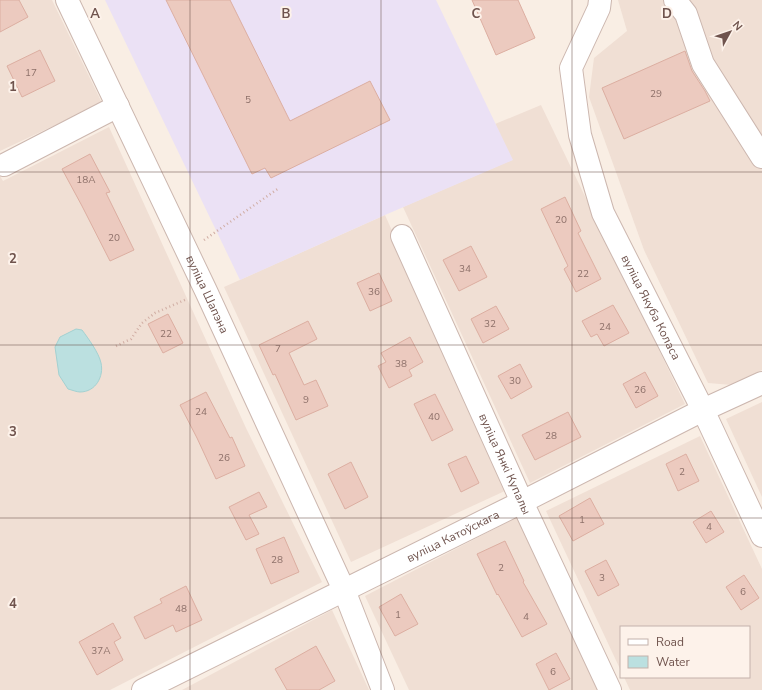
<svg xmlns="http://www.w3.org/2000/svg" width="762" height="690" font-family="'Nunito Sans',sans-serif">
  <style>
    .residential { fill: #f0dfd4 }
    .education { fill: #ebe1f5 }
    .water { fill: #bbe0e0; stroke: #a3d1d1 }
    .building { fill: #eccabf; stroke: #dcaea1 }
    .lines { fill: none; stroke-linecap: round; stroke-linejoin: round }
    .minor-casing { stroke: #ccb7af; stroke-width: 24 }
    .path { stroke: #d0ada3; stroke-width: 2.5; stroke-dasharray: 1 3; stroke-linecap: butt }
    .minor { stroke: #fff; stroke-width: 22 }
    .grid { fill: none; stroke: #6f534d; stroke-width: 1; stroke-opacity: 0.55 }
    .labels { text-anchor: middle; dominant-baseline: central; stroke-width: 4; stroke-linejoin: round; paint-order: stroke }
    .number-label { font-size: 10px; fill: #8e716a }
    .street-label { font-size: 12px; fill: #6f534d; stroke: #fdf2ea }
    .grid-label { font-size: 13px; text-anchor: middle; font-weight: bold; fill: #6f534d; stroke: #fdf2ea; stroke-width: 4; stroke-linejoin: round; paint-order: stroke }
  </style>
  <rect width="100%" height="100%" fill="#f9eee4"/>
  <g class="residential">
    <polygon points="0,0 52,0 102,103 0,151"/>
    <polygon points="618,0 762,0 762,370 732,385 708,383 644,250 589,97 594,58 627,31"/>
    <polygon points="541,105 685,404 530,483 403,207 512,160 495,124"/>
    <polygon points="109,127 246,428 322,582 110,690 0,690 0,176 3,181"/>
    <polygon points="385,215 507,490 351,562 224,287"/>
    <polygon points="762,402 762,497 726,419"/>
    <polygon points="700,436 762,569 762,690 630,690 624,677 749,677 749,627 621,627 621,671 546,511"/>
    <polygon points="517,517 598,690 409,690 365,596"/>
    <polygon points="332,610 369,690 182,690"/>
  </g>
  <polygon class="education" points="105,0 436,0 513,160 385,215 240,280"/>
  <path class="water" d="M76 329 82 330C88 338 99 353 101 363 104 376 96 392 80 392 77 392 72 390 68 389L59 375 55 347 60 337Z"/>
  <g class="building">
    <polygon points="0,0 19,0 28,17 0,32"/>
    <polygon points="166,0 230,0 290,121 370,81 390,120 271,178 265,168 252,174"/>
    <polygon points="472,0 518,0 535,38 496,55"/>
    <polygon points="40,50 55,81 22,97 7,66"/>
    <polygon points="685,51 692,71 705,91 710,101 624,139 602,88"/>
    <polygon points="90,154 110,192 106,193 134,250 110,261 82,206 62,169"/>
    <polygon points="565,197 581,231 578,233 601,279 576,292 564,269 568,266 541,209"/>
    <polygon points="471,246 487,277 459,291 443,260"/>
    <polygon points="379,273 392,301 370,311 357,283"/>
    <polygon points="613,305 629,333 604,346 597,334 591,337 582,321"/>
    <polygon points="496,306 509,329 483,343 471,319"/>
    <polygon points="168,314 183,343 163,353 148,324"/>
    <polygon points="308,321 317,339 289,353 304,385 316,380 328,406 296,420 275,374 273,375 259,345"/>
    <polygon points="410,337 423,362 409,370 412,376 389,388 378,366 386,362 381,353"/>
    <polygon points="520,364 532,387 511,399 498,376"/>
    <polygon points="645,372 658,396 636,408 623,384"/>
    <polygon points="206,392 230,438 232,437 245,466 216,479 197,438 180,405"/>
    <polygon points="435,394 453,430 432,441 414,404"/>
    <polygon points="568,412 581,437 535,460 522,435"/>
    <polygon points="686,454 699,481 678,491 666,464"/>
    <polygon points="466,456 479,483 461,492 448,464"/>
    <polygon points="351,462 368,497 345,509 328,474"/>
    <polygon points="259,492 267,507 249,515 259,534 246,540 229,507"/>
    <polygon points="590,498 604,524 573,541 559,516"/>
    <polygon points="711,511 724,532 706,543 693,522"/>
    <polygon points="284,537 299,572 271,584 256,549"/>
    <polygon points="505,541 524,581 523,582 547,624 522,637 498,594 497,595 477,554"/>
    <polygon points="606,560 619,585 598,596 585,571"/>
    <polygon points="744,575 759,598 741,610 726,587"/>
    <polygon points="186,586 202,620 176,632 173,625 145,639 134,617 162,603 160,599"/>
    <polygon points="401,594 418,624 395,636 379,607"/>
    <polygon points="113,623 121,638 114,642 123,660 97,675 79,642"/>
    <polygon points="316,646 335,681 319,690 287,690 275,669"/>
    <polygon points="556,653 570,679 549,690 536,664"/>
  </g>
  <g class="lines">
    <defs>
      <g id="minor">
        <path id="s1" d="M67 0 206 291 344 590 383 690"/>
        <path id="s2" d="M600 0 599 8 571 68 580 135 603 213 703 410 762 536"/>
        <polyline points="675,0 686,14 703,64 762,157"/>
        <polyline points="4,165 118,106"/>
        <path id="s3" d="M402 236 522 502 610 690"/>
        <path id="s4" d="M143 690 522 502 703 410 762 383"/>
      </g>
    </defs>
    <use href="#minor" class="minor-casing"/>
    <g class="path">
      <polyline points="204,240 279,188"/>
      <polyline points="116,346 131,339 142,323 155,313 187,299"/>
    </g>
    <use href="#minor" class="minor"/>
  </g>
  <path class="grid" d="M190 0V690M381 0V690M572 0V690M0 172H762M0 345H762M0 518H762"/>
  <g class="labels">
    <g class="number-label">
      <text x="31" y="73">17</text>
      <text x="656" y="94">29</text>
      <text x="248" y="100">5</text>
      <text x="86" y="180">18А</text>
      <text x="561" y="220">20</text>
      <text x="114" y="238">20</text>
      <text x="465" y="269">34</text>
      <text x="583" y="274">22</text>
      <text x="374" y="292">36</text>
      <text x="490" y="324">32</text>
      <text x="605" y="327">24</text>
      <text x="166" y="334">22</text>
      <text x="278" y="349">7</text>
      <text x="401" y="364">38</text>
      <text x="515" y="381">30</text>
      <text x="640" y="390">26</text>
      <text x="306" y="400">9</text>
      <text x="201" y="412">24</text>
      <text x="434" y="417">40</text>
      <text x="551" y="436">28</text>
      <text x="224" y="458">26</text>
      <text x="682" y="472">2</text>
      <text x="582" y="520">1</text>
      <text x="709" y="527">4</text>
      <text x="277" y="560">28</text>
      <text x="501" y="568">2</text>
      <text x="602" y="578">3</text>
      <text x="743" y="592">6</text>
      <text x="181" y="609">48</text>
      <text x="398" y="615">1</text>
      <text x="526" y="617">4</text>
      <text x="101" y="651">37А</text>
      <text x="553" y="672">6</text>
    </g>
    <g class="street-label">
      <text stroke="none"><textPath href="#s1" startOffset="326">вуліца Шапэна</textPath></text>
      <text stroke="none"><textPath href="#s2" startOffset="329">вуліца Якуба Коласа</textPath></text>
      <text stroke="none"><textPath href="#s3" startOffset="250">вуліца Янкі Купалы</textPath></text>
      <text stroke="none"><textPath href="#s4" startOffset="346">вуліца Катоўскага</textPath></text>
    </g>
  </g>
  <g class="grid-label">
    <text x="95" y="18">A</text>
    <text x="286" y="18">B</text>
    <text x="476" y="18">C</text>
    <text x="667" y="18">D</text>
    <text x="13" y="91">1</text>
    <text x="13" y="263">2</text>
    <text x="13" y="436">3</text>
    <text x="13" y="608">4</text>
  </g>
  <rect x="620" y="626" width="130" height="52" fill="#fdf2ea" stroke="#c4b2ab"/>
  <rect x="628" y="639" width="20" height="6" fill="#ffffff" stroke="#c4b2ab"/>
  <text x="656" y="646" font-size="12" fill="#6f534d">Road</text>
  <rect x="628" y="656" width="20" height="12" fill="#bbe0e0" stroke="#c4b2ab"/>
  <text x="656" y="666" font-size="12" fill="#6f534d">Water</text>
  <g transform="translate(730 32) rotate(50)" stroke="#fdf2ea" stroke-width="3" paint-order="stroke">
  <path d="M0-3L7 15L0 10L-7 15Z" fill="#6f534d"/>
  <text y="-6" font-size="11" font-weight="bold" text-anchor="middle" fill="#6f534d">N</text>
  </g>
</svg>
